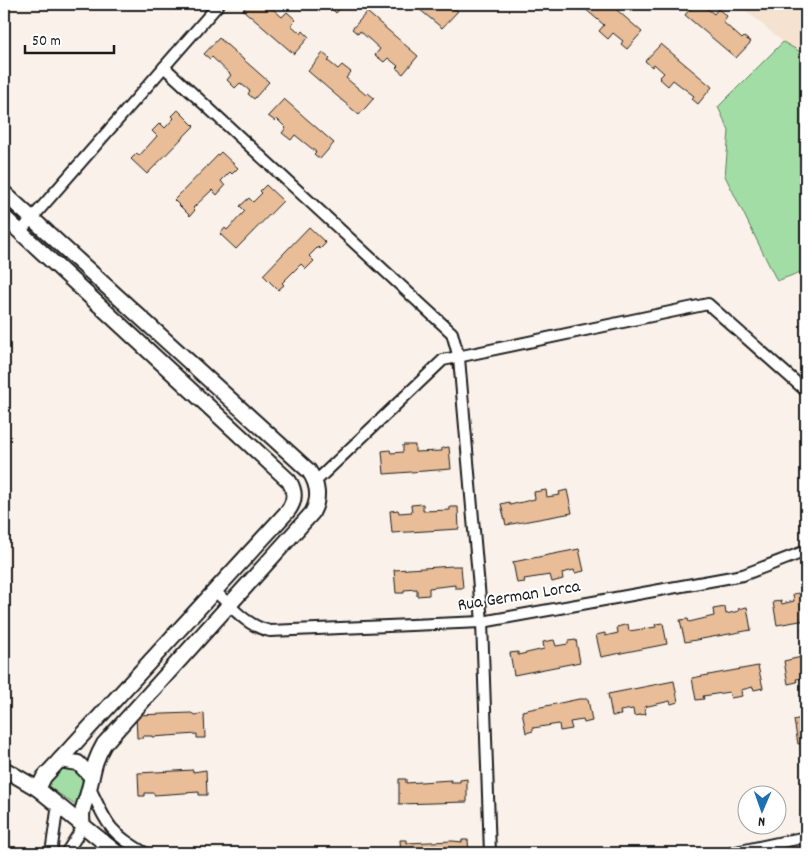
<svg xmlns="http://www.w3.org/2000/svg" width="810" height="857" font-family="Dekko,sans-serif">
  <style>
    .built { fill: #f5e2d1 }
    .green { fill: #a1dda4; stroke: #5e7c60 }
    .building { fill: #e8bd98; stroke: #1c1c1c }
    .lines { fill: none; stroke-linecap: round; stroke-linejoin: round }
    .street-casing { stroke: #1c1c1c; stroke-width: 14 }
    .secondary-casing { stroke: #1c1c1c; stroke-width: 18 }
    .street { stroke: #fff; stroke-width: 10 }
    .secondary { stroke: #fff; stroke-width: 14 }
    .labels { text-anchor: middle; dominant-baseline: central; stroke-width: 4; stroke-linejoin: round; paint-order: stroke }
    .street-label { font-size: 18px; fill: #1c1c1c; stroke: #fff }
  </style>
  <rect width="100%" height="100%" fill="#faf2ea"/>
  <filter id="ink" filterUnits="userSpaceOnUse"><feTurbulence type="fractalNoise" baseFrequency=".02" numOctaves="2"/><feDisplacementMap in="SourceGraphic" scale="10" xChannelSelector="R" yChannelSelector="G"/><feConvolveMatrix kernelMatrix="1 2 1 2 8 2 1 2 1" color-interpolation-filters="sRGB"/></filter>
  <g filter="url(#ink)">
    <polygon class="built" points="738,4 806,4 806,37 796,50 783,42"/>
    <g class="green">
      <polygon points="783,42 806,55 806,270 777,281 725,176 729,131 718,107"/>
      <path d="M63 769 76 771C88 781 81 793 75 805L48 786 56 773Z"/>
    </g>
    <g class="building">
      <polygon points="249,4 267,4 282,17 287,12 296,20 291,25 301,34 303,31 309,37 294,54 243,10"/>
      <polygon points="331,4 345,4 336,13 330,7"/>
      <polygon points="413,4 446,4 458,11 442,28"/>
      <polygon points="578,4 610,4 642,32 627,49 621,44 623,41 613,33 608,39 599,31 604,25 584,8 582,10 576,5"/>
      <polygon points="694,4 705,4 704,6 714,14 718,9 727,16 723,22 742,39 744,37 751,42 736,58 685,15"/>
      <polygon points="367,12 418,56 403,74 396,68 398,66 388,58 384,62 375,55 380,49 360,31 358,34 352,29"/>
      <polygon points="219,38 269,82 254,99 248,94 250,91 240,83 235,88 227,80 231,75 212,57 210,59 204,54"/>
      <polygon points="661,44 712,87 698,104 692,99 694,96 673,80 668,86 659,78 664,73 654,64 652,67 645,61"/>
      <polygon points="323,53 330,59 328,61 338,69 342,65 351,72 346,78 366,95 368,93 374,98 359,115 308,71"/>
      <polygon points="284,99 334,143 320,159 314,154 316,152 295,135 291,140 282,133 286,128 277,119 275,121 268,116"/>
      <polygon points="178,110 194,126 147,174 131,159 137,153 139,156 157,136 152,131 160,123 165,128 174,118 172,116"/>
      <polygon points="221,152 238,168 232,174 230,172 221,181 225,186 217,195 212,190 193,208 195,210 190,216 174,200"/>
      <polygon points="266,185 283,201 236,249 220,234 225,228 227,230 245,211 240,206 249,198 253,202 262,193 260,191"/>
      <polygon points="309,227 326,243 320,249 318,247 309,256 314,261 306,269 301,264 282,283 284,285 278,290 263,275"/>
      <polygon points="403,445 415,445 415,452 442,451 442,448 449,447 451,469 384,474 382,451 390,450 391,453 403,452"/>
      <polygon points="546,490 547,497 560,495 559,492 567,490 572,513 506,525 501,504 509,502 510,505 535,499 534,492"/>
      <polygon points="423,504 423,511 450,510 450,507 458,507 459,529 392,533 390,511 398,510 399,513 412,512 411,505"/>
      <polygon points="579,549 584,571 575,573 574,570 562,573 563,579 552,582 550,575 524,579 525,582 517,583 513,562"/>
      <polygon points="453,566 461,566 463,588 455,588 455,585 429,588 429,595 417,596 417,589 404,590 404,593 396,593 394,570"/>
      <polygon points="805,592 806,620 777,625 773,602 781,601 782,604 794,601 793,594"/>
      <polygon points="725,607 726,614 739,611 738,609 747,607 751,630 685,642 680,620 688,619 689,622 714,616 713,609"/>
      <polygon points="663,623 667,644 601,657 596,635 605,633 605,636 618,633 617,627 628,624 629,631 656,627 655,624"/>
      <polygon points="554,640 556,646 568,644 568,641 576,640 580,662 514,675 510,653 518,652 518,655 544,649 543,642"/>
      <polygon points="806,656 806,678 796,679 797,682 788,684 784,661"/>
      <polygon points="758,666 763,688 754,690 753,687 741,690 742,696 731,698 729,692 703,696 704,699 696,700 692,678"/>
      <polygon points="674,681 678,702 671,704 670,701 644,707 646,714 634,716 633,709 620,711 621,715 612,716 608,694"/>
      <polygon points="579,699 588,699 592,721 584,723 583,720 570,722 572,729 560,731 559,724 533,728 533,731 526,733 522,711"/>
      <polygon points="191,713 195,715 204,713 205,738 197,738 197,734 152,737 152,736 143,736 143,738 137,738 136,715"/>
      <polygon points="801,718 802,722 806,721 806,743 798,744 794,720"/>
      <polygon points="193,770 193,772 206,770 207,795 199,795 199,792 154,795 154,793 145,793 145,796 139,796 138,773"/>
      <polygon points="399,779 406,779 406,783 451,780 451,782 460,782 460,780 467,779 467,802 399,804"/>
      <polygon points="400,840 407,840 407,843 453,841 462,842 462,840 468,840 469,853 401,853"/>
    </g>
    <g class="lines">
      <defs>
        <g id="street">
          <polyline points="164,67 452,333 459,358 482,622 490,853"/>
          <polyline points="20,232 219,4"/>
          <polyline points="315,482 443,360 708,304 806,391"/>
          <path d="M215 591C232 607 246 626 270 631L482 622 743 575 806 551"/>
          <path d="M90 788C107 824 109 833 145 853"/>
          <polyline points="51,853 58,804"/>
          <polyline points="66,853 83,827"/>
          <polyline points="731,853 806,837"/>
        </g>
        <g id="secondary">
          <path d="M4 193 309 471C318 484 320 499 312 513L104 744C93 763 94 770 89 789 85 806 80 808 83 827"/>
          <path d="M4 217 289 481C296 492 295 502 287 512L56 764 44 777 38 789"/>
          <polyline points="60,760 78,763 91,776"/>
          <polyline points="4,769 38,789 117,853"/>
        </g>
      </defs>
      <use href="#street" class="street-casing"/>
      <use href="#secondary" class="secondary-casing"/>
      <use href="#street" class="street"/>
      <use href="#secondary" class="secondary"/>
    </g>
  </g>
  <g class="labels">
    <g class="street-label">
      <text transform="translate(519 597) rotate(-9)">Rua German Lorca</text>
    </g>
  </g>
  <rect width="810" height="857" fill="none" stroke="#fff" stroke-width="20"/>
  <rect x="10" y="10" width="790" height="837" fill="none" stroke="#1c1c1c" stroke-width="2" filter="url(#ink)"/>
  <g transform="translate(762 810) rotate(182)"><circle r="24" fill="#ffffff" stroke="#a4a4a4"/>
  <path d="M0-4L9 19L0 12L-9 19Z" fill="#1f6fb2"/>
  <text y="-8" font-size="14" font-weight="bold" text-anchor="middle" fill="#1c1c1c">N</text>
  </g>
  <path d="M25 45v8h89v-8" fill="none" stroke="#1c1c1c" stroke-width="2.5"/>
  <text x="32" y="45" font-size="15" fill="#1c1c1c" stroke="#ffffff" stroke-width="4" paint-order="stroke">50 m</text>
</svg>
